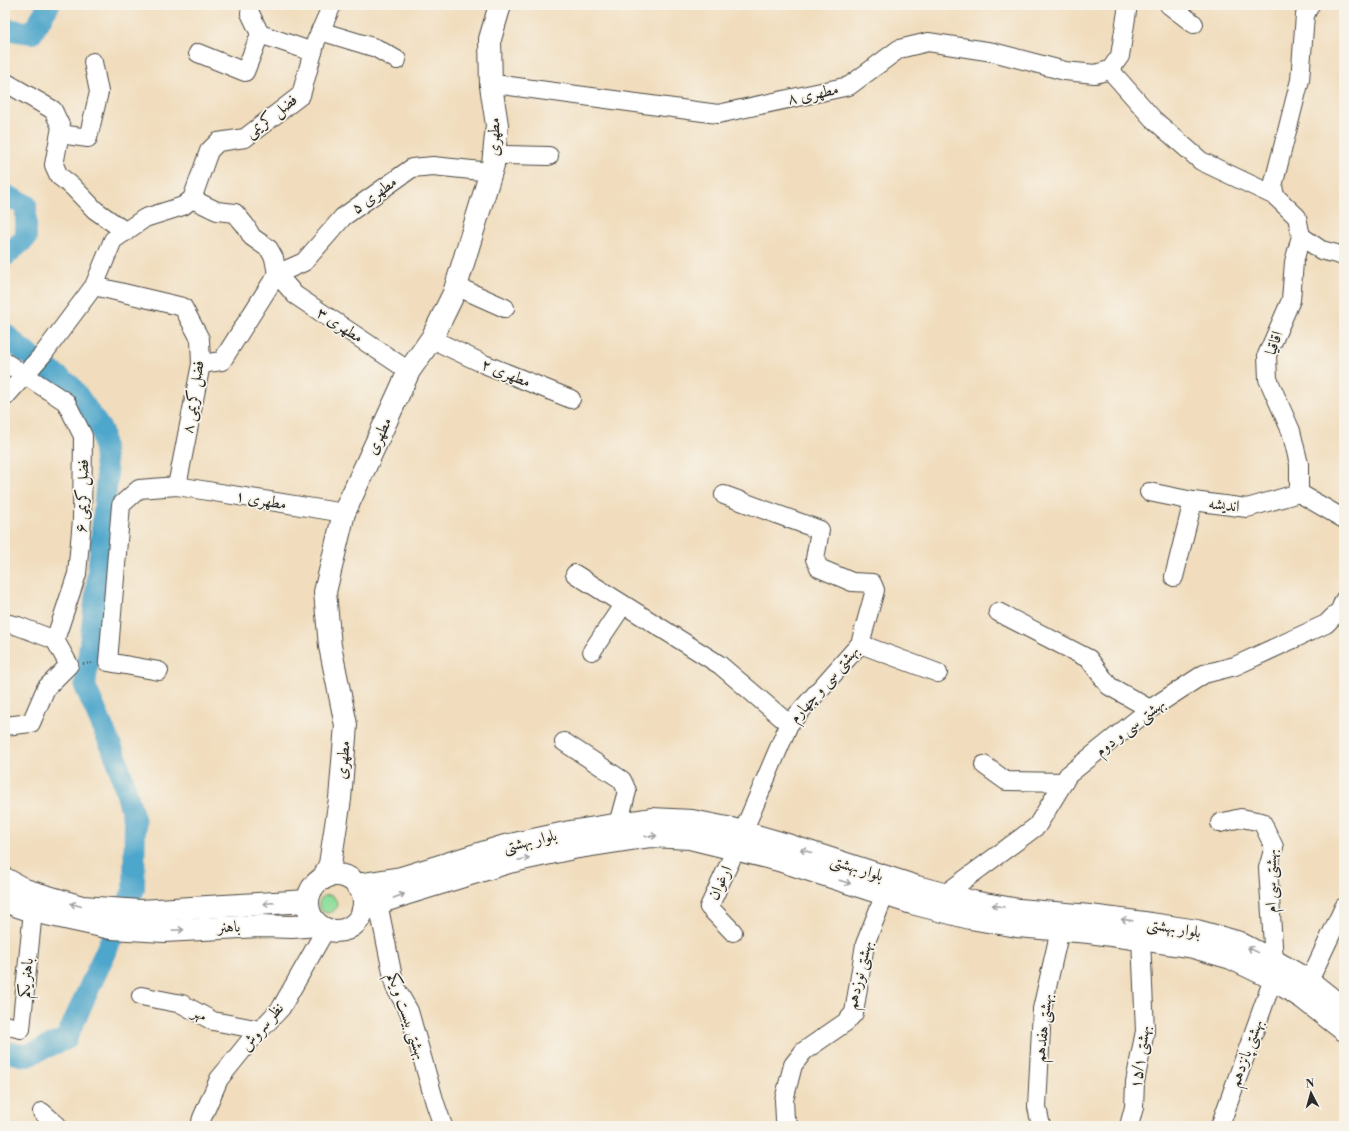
<svg xmlns="http://www.w3.org/2000/svg" width="1349" height="1131" font-family="'Libre Bodoni',Amiri,serif">
  <style>
    .grass { fill: url(#grass-tufts); stroke: #5d8464 }
    .lines { fill: none; stroke-linecap: round; stroke-linejoin: round }
    .river { stroke: #4ea6cb; stroke-width: 22 }
    .minor-casing { stroke: #494641; stroke-width: 20 }
    .major-casing { stroke: #494641; stroke-width: 24 }
    .path { stroke: #494641; stroke-width: 2; stroke-dasharray: 1 3; stroke-linecap: butt }
    .minor { stroke: #fff; stroke-width: 18 }
    .major { stroke: #fff; stroke-width: 22 }
    .oneway { stroke: #a0a0a0 }
    .labels { text-anchor: middle; dominant-baseline: central; stroke-width: 3.5; stroke-linejoin: round; paint-order: stroke }
    .street-label { font-size: 16px; fill: #2b2b2b; stroke: #f7f3e8 }
  </style>
  <defs>
    <pattern id="grass-tufts" width="24" height="20" patternUnits="userSpaceOnUse"><rect width="24" height="20" fill="#8fde9c"/><path d="M3 7l-1-3M5 7V3M7 7l1-3M15 17l-1-3M17 17v-4M19 17l1-3" fill="none" stroke="#7cbf87"/></pattern>
  </defs>
  <rect width="100%" height="100%" fill="#f7f3e8"/>
  <filter id="ink" filterUnits="userSpaceOnUse"><feTurbulence type="fractalNoise" baseFrequency=".025" numOctaves="2"/><feDisplacementMap in="SourceGraphic" scale="8" xChannelSelector="R" yChannelSelector="G"/><feConvolveMatrix kernelMatrix="1 2 1 2 8 2 1 2 1" color-interpolation-filters="sRGB"/></filter>
  <filter id="wash" filterUnits="userSpaceOnUse"><feTurbulence type="fractalNoise" baseFrequency=".012" numOctaves="4" result="noise"/><feDisplacementMap in="SourceGraphic" scale="16" xChannelSelector="R" yChannelSelector="G"/><feGaussianBlur stdDeviation="0.9" result="paint"/><feColorMatrix in="noise" values="0 0 0 0 0 0 0 0 0 0 0 0 0 0 0 0 0 1.4 0 .05"/><feComposite in="paint" operator="in"/></filter>
  <g filter="url(#wash)">
    <rect width="100%" height="100%" fill="#f1ddbd"/>
    <circle class="grass" cx="328" cy="904" r="9"/>
    <g class="lines">
      <g class="river">
        <polyline points="5,29 32,33 49,5"/>
        <polyline points="5,195 26,205 26,238 5,256"/>
        <polyline points="5,334 21,349 71,386 102,431 107,478 96,594 85,686 117,760 135,822 134,889 66,1039 25,1056 5,1051"/>
      </g>
    </g>
  </g>
  <g filter="url(#ink)">
    <g class="lines">
      <defs>
        <g id="minor">
          <polyline points="1169,5 1194,24"/>
          <polyline points="250,13 260,34"/>
          <polyline points="320,31 376,48 397,60"/>
          <polyline points="198,53 245,72 260,34 313,52"/>
          <polyline points="1110,70 1153,119 1201,161 1275,196"/>
          <polyline points="1110,70 1120,56 1128,5"/>
          <polyline points="5,82 53,110 61,127 54,165 59,176 72,186 95,210 126,232"/>
          <polyline points="502,85 718,114 849,86 899,49 928,42 993,52 1065,71 1095,74 1110,70"/>
          <polyline points="60,134 88,138 99,92 93,62"/>
          <polyline points="505,155 549,156"/>
          <polyline points="192,199 217,211 235,213 245,225 252,237 269,249 274,258 277,274 295,295 409,371"/>
          <polyline points="1301,236 1321,250 1344,256"/>
          <polyline points="277,274 304,262 343,217 412,168 433,166 491,172"/>
          <polyline points="94,286 183,307 200,339 201,364 177,486"/>
          <polyline points="467,291 505,308"/>
          <polyline points="442,344 484,364 571,399"/>
          <polyline points="5,362 66,402 83,436 82,520 77,574 55,640"/>
          <polyline points="201,364 222,361 277,274"/>
          <polyline points="5,397 44,353 94,286 113,240 145,218 183,206 192,199 209,151 218,142 245,138 301,95 316,41 332,5"/>
          <polyline points="1149,492 1193,501 1247,508 1299,493"/>
          <polyline points="1299,493 1299,464 1291,431 1268,379 1267,355 1291,300 1294,262 1301,236 1297,217 1275,196 1273,186 1300,80 1305,15 1310,5"/>
          <polyline points="1299,493 1344,519"/>
          <polyline points="724,495 820,530 815,559 819,568 852,582 872,583 875,590 860,644 789,724 743,832"/>
          <polyline points="575,574 720,665 789,724"/>
          <polyline points="1174,577 1193,501"/>
          <polyline points="998,612 1089,659 1109,686 1150,709"/>
          <polyline points="5,623 18,626 55,640 69,665 46,688 31,723 5,726"/>
          <polyline points="860,644 938,673"/>
          <polyline points="592,651 623,605"/>
          <polyline points="159,671 108,662 121,505 139,489 177,486 344,513"/>
          <polyline points="564,742 622,780 627,791 618,824"/>
          <polyline points="984,765 1006,781 1064,782"/>
          <polyline points="1220,823 1241,818 1262,822 1274,847 1268,868 1274,961"/>
          <polyline points="945,894 1037,826 1068,775 1150,709 1204,674 1235,666 1326,624 1340,610 1344,600"/>
          <polyline points="378,903 395,987 409,1011 435,1103 443,1126"/>
          <polyline points="733,932 709,907 736,849"/>
          <polyline points="1309,981 1344,907"/>
          <polyline points="141,996 182,1004 213,1021 260,1030"/>
          <polyline points="5,1025 21,1029 33,911"/>
          <polyline points="42,1112 58,1126"/>
          <polyline points="200,1126 202,1118 219,1079 249,1042 281,1008 326,929"/>
          <polyline points="789,1126 785,1119 784,1100 793,1065 804,1051 846,1022 854,1013 865,944 885,894"/>
          <polyline points="1041,1126 1037,1107 1042,1009 1060,930"/>
          <polyline points="1129,1126 1134,1107 1135,1082 1145,1031 1141,939"/>
          <polyline points="1220,1126 1273,979"/>
        </g>
        <g id="major">
          <circle cx="336" cy="903" r="28"/>
          <polyline points="5,879 25,890 82,907 141,911 308,901"/>
          <polyline points="323,879 330,864 340,799 346,725 330,646 325,592 344,513 409,371 432,338 454,293 493,165 497,125 491,86 490,39 500,5"/>
          <polyline points="357,885 401,878 505,846 570,832 651,819 692,821 732,829 784,844 917,887 973,902 1019,910 1090,916 1144,923 1197,931 1237,942 1274,961 1309,981 1344,1009"/>
          <polyline points="5,899 15,905 33,911 111,928 164,931 260,926 292,927 318,925"/>
          <polyline points="363,910 378,903 405,894 509,862 573,848 651,836 690,838 779,860 912,903 970,918 1017,926 1089,932 1141,939 1193,947 1231,958 1266,975 1303,998 1344,1030"/>
        </g>
      </defs>
      <use href="#minor" class="minor-casing"/>
      <use href="#major" class="major-casing"/>
      <polyline class="path" points="83,664 95,663"/>
      <use href="#minor" class="minor"/>
      <use href="#major" class="major"/>
    </g>
    <defs><path id="oneway-shaft" d="M-6 0H5M1.5-3L5.5 0L1.5 3" fill="none" stroke-width="1.6" stroke-linecap="round" stroke-linejoin="round"/></defs>
    <g class="oneway">
      <use href="#oneway-shaft" transform="translate(651 836) rotate(-2)"/>
      <use href="#oneway-shaft" transform="translate(806 851) rotate(-162)"/>
      <use href="#oneway-shaft" transform="translate(524 859) rotate(-12)"/>
      <use href="#oneway-shaft" transform="translate(845 882) rotate(18)"/>
      <use href="#oneway-shaft" transform="translate(399 896) rotate(-20)"/>
      <use href="#oneway-shaft" transform="translate(269 903) rotate(177)"/>
      <use href="#oneway-shaft" transform="translate(76 905) rotate(-165)"/>
      <use href="#oneway-shaft" transform="translate(998 906) rotate(-170)"/>
      <use href="#oneway-shaft" transform="translate(1127 920) rotate(-173)"/>
      <use href="#oneway-shaft" transform="translate(178 930) rotate(-3)"/>
      <use href="#oneway-shaft" transform="translate(1253 950) rotate(-154)"/>
    </g>
  </g>
  <g class="labels">
    <g class="street-label">
      <text transform="translate(813 94) rotate(-12)">مطهری ۸</text>
      <text transform="translate(271 116) rotate(-37)">فضل کریمی</text>
      <text transform="translate(494 137) rotate(-89)">مطهری</text>
      <text transform="translate(374 195) rotate(-36)">مطهری ۵</text>
      <text transform="translate(340 325) rotate(33)">مطهری ۳</text>
      <text transform="translate(1274 343) rotate(-71)">اقاقیا</text>
      <text transform="translate(506 373) rotate(22)">مطهری ۲</text>
      <text transform="translate(193 397) rotate(-81)">فضل کریمی ۸</text>
      <text transform="translate(379 436) rotate(-65)">مطهری</text>
      <text transform="translate(82 496) rotate(-88)">فضل کریمی ۶</text>
      <text transform="translate(261 500) rotate(10)">مطهری ۱</text>
      <text transform="translate(1224 505) rotate(6)">اندیشه</text>
      <text transform="translate(824 684) rotate(-49)">بهشتی سی و چهارم</text>
      <text transform="translate(1130 727) rotate(-38)">بهشتی سی و دوم</text>
      <text transform="translate(343 760) rotate(-85)">مطهری</text>
      <text transform="translate(530 841) rotate(-13)">بلوار بهشتی</text>
      <text transform="translate(857 868) rotate(18)">بلوار بهشتی</text>
      <text transform="translate(1271 881) rotate(-90)">بهشتی سی ام</text>
      <text transform="translate(720 883) rotate(-65)">ارغوان</text>
      <text transform="translate(229 927) rotate(-3)">باهنر</text>
      <text transform="translate(1174 928) rotate(10)">بلوار بهشتی</text>
      <text transform="translate(859 975) rotate(-77)">بهشتی نوزدهم</text>
      <text transform="translate(26 978) rotate(-84)">باهنر یکم</text>
      <text transform="translate(200 1014) rotate(29)">مهر</text>
      <text transform="translate(407 1016) rotate(71)">بهشتی بیست و یکم</text>
      <text transform="translate(262 1027) rotate(-50)">نظر سروش</text>
      <text transform="translate(1043 1028) rotate(-84)">بهشتی هفدهم</text>
      <text transform="translate(1246 1053) rotate(-70)">بهشتی پانزدهم</text>
      <text transform="translate(1140 1057) rotate(-82)">۱۵/۱ بهشتی</text>
    </g>
  </g>
  <rect width="1349" height="1131" fill="none" stroke="#f7f3e8" stroke-width="20"/>
  <g transform="translate(1311 1093) rotate(354)" stroke="#f7f3e8" stroke-width="3" paint-order="stroke">
  <path d="M0-3L7 15L0 10L-7 15Z" fill="#2b2b2b"/>
  <text y="-6" font-size="11" font-weight="bold" text-anchor="middle" fill="#2b2b2b">N</text>
  </g>
</svg>
